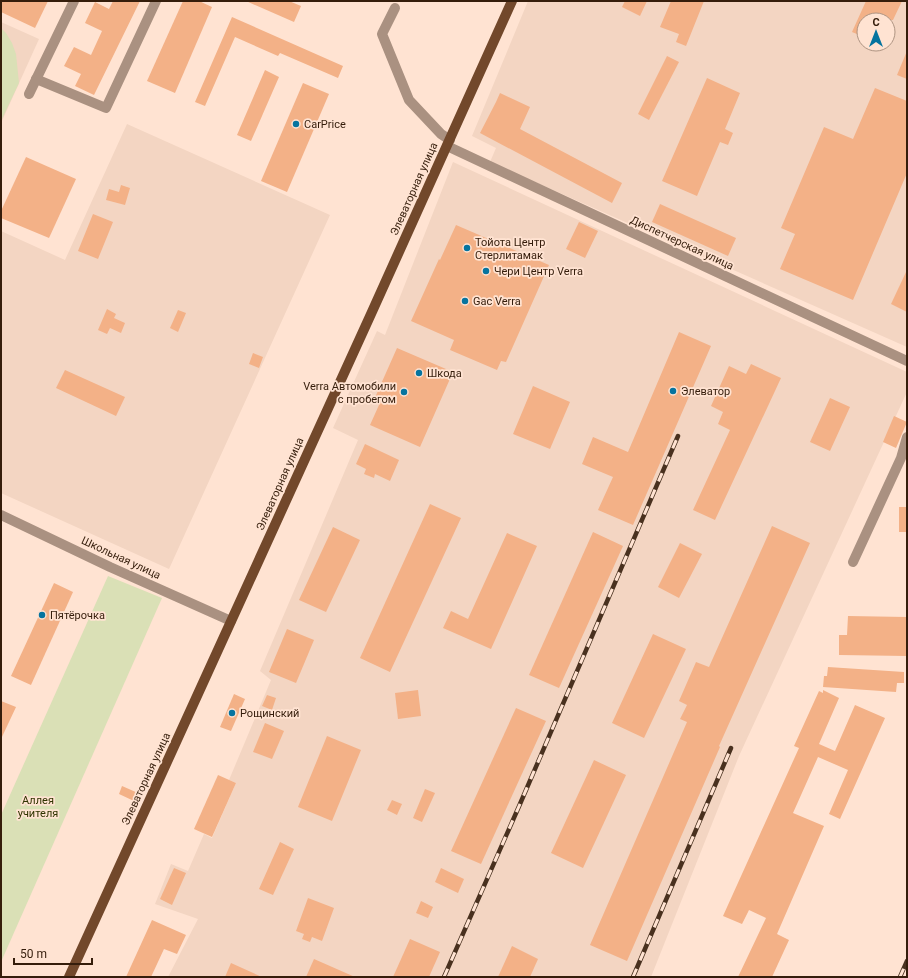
<svg xmlns="http://www.w3.org/2000/svg" width="908" height="978" font-family="Roboto,sans-serif">
  <style>
    .built { fill: #f3d5c2; fill-rule: evenodd }
    .green { fill: #dae0b6 }
    .building { fill: #f3b187 }
    .lines { fill: none; stroke-linecap: round; stroke-linejoin: round }
    .minor { stroke: #aa9181; stroke-width: 10 }
    .major { stroke: #72482b; stroke-width: 10 }
    .rail-casing { stroke: #49311f; stroke-width: 4.5 }
    .rail { stroke: #ffe3d2; stroke-width: 3; stroke-dasharray: 9; stroke-linecap: butt }
    .poi-dot { fill: #06749f; stroke: #ffe3d2; stroke-width: 1.5 }
    .labels { text-anchor: middle; dominant-baseline: central; stroke-width: 3.5; stroke-linejoin: round; paint-order: stroke }
    .poi-label { font-size: 11px; fill: #351d0b; stroke: #ffe3d2; text-anchor: start }
    .street-label { font-size: 11px; fill: #351d0b; stroke: #ffe3d2 }
    .park-label { font-size: 11px; fill: #303401; stroke: #ffe3d2 }
  </style>
  <rect width="100%" height="100%" fill="#ffe3d2"/>
  <g class="built">
    <path d="M528 1H907V347L490 162 496 148 472 136ZM864 20H888V44H864Z"/>
    <polygon points="1,22 39,39 1,123"/>
    <polygon points="127,124 330,215 169,569 1,493 1,231 65,260"/>
    <polygon points="453,162 907,372 907,392 739,756 651,977 168,977 198,919 155,904 171,864 188,871 204,834 212,838 236,783 229,780 271,680 260,671 358,440 333,428 377,331 385,335"/>
  </g>
  <g class="green">
    <polygon points="1,28 6,33 12,43 16,54 19,83 1,121"/>
    <polygon points="108,576 162,598 1,962 1,815"/>
  </g>
  <g class="building">
    <polygon points="1,1 48,1 35,28 1,12"/>
    <polygon points="113,1 140,1 94,95 75,86 81,74 64,66 74,47 91,55 102,31 85,23 95,2 109,9"/>
    <polygon points="183,1 199,1 212,7 175,93 147,81"/>
    <polygon points="246,1 289,1 301,6 294,22"/>
    <polygon points="625,1 647,1 640,16 622,7"/>
    <polygon points="671,1 704,1 686,46 676,42 679,34 660,27"/>
    <polygon points="866,1 902,1 893,20 864,20 864,37 852,32"/>
    <polygon points="232,17 343,66 338,78 280,53 278,56 235,37 205,106 195,102"/>
    <polygon points="907,51 907,79 897,75"/>
    <polygon points="667,56 679,62 649,120 638,114"/>
    <polygon points="265,70 279,77 251,141 237,135"/>
    <polygon points="707,78 740,93 725,129 733,133 728,145 720,142 697,196 662,181"/>
    <polygon points="303,83 329,94 287,192 261,181"/>
    <polygon points="875,88 907,101 907,173 853,300 780,269 795,234 781,228 824,127 853,139"/>
    <polygon points="500,93 530,107 520,129 622,183 612,203 480,133 496,102"/>
    <polygon points="26,157 76,179 49,238 1,218 1,211"/>
    <polygon points="121,185 130,188 125,205 106,200 109,189 119,192"/>
    <polygon points="660,204 736,238 728,256 652,222"/>
    <polygon points="93,214 113,222 98,259 78,251"/>
    <polygon points="579,222 598,231 585,258 566,249"/>
    <polygon points="456,225 549,265 506,362 501,361 497,370 450,350 454,340 411,321 439,259 440,260"/>
    <polygon points="907,270 907,312 891,304"/>
    <polygon points="107,309 116,314 114,318 125,323 121,333 110,328 107,334 98,330"/>
    <polygon points="178,310 186,313 178,332 170,328"/>
    <polygon points="679,332 711,346 633,525 598,510 613,477 582,464 593,437 628,452"/>
    <polygon points="397,348 453,372 420,447 370,425 379,405 373,402"/>
    <polygon points="253,353 263,357 259,368 249,364"/>
    <polygon points="751,364 781,378 715,520 693,510 730,430 718,424 723,412 711,406 729,366 746,374"/>
    <polygon points="65,370 125,397 116,416 56,388"/>
    <polygon points="533,386 570,402 550,449 513,434"/>
    <polygon points="830,398 850,407 830,451 810,442"/>
    <polygon points="894,416 907,422 896,448 883,442"/>
    <polygon points="365,444 399,460 390,481 375,474 374,478 364,474 366,469 356,464"/>
    <polygon points="430,504 461,518 390,672 360,658"/>
    <rect x="899" y="507" width="8" height="25"/>
    <polygon points="772,526 810,543 719,746 720,747 627,961 590,945 687,722 680,719 687,705 679,701 696,662 709,667"/>
    <polygon points="333,527 360,540 326,612 299,600"/>
    <polygon points="593,532 623,546 559,688 529,675"/>
    <polygon points="507,533 537,546 491,649 443,628 451,611 468,619"/>
    <polygon points="680,543 702,554 679,598 658,587"/>
    <polygon points="54,583 73,592 31,685 11,676"/>
    <polygon points="848,616 907,617 907,656 839,655 839,635 847,635"/>
    <polygon points="287,629 314,640 296,683 269,672"/>
    <polygon points="653,634 686,649 644,738 612,723"/>
    <polygon points="828,667 904,672 904,683 897,683 896,692 823,687 824,676 827,676"/>
    <polygon points="418,690 421,716 398,719 395,693"/>
    <polygon points="823,690 839,698 819,744 835,751 855,705 885,718 840,819 829,814 848,770 818,757 793,813 824,826 777,934 789,940 772,977 738,977 766,918 749,910 742,924 723,916 799,748 794,746 819,691 823,693"/>
    <polygon points="234,694 245,699 231,731 220,727"/>
    <polygon points="267,695 276,698 272,710 262,706"/>
    <polygon points="1,701 16,707 1,739"/>
    <polygon points="516,708 546,721 481,864 451,851"/>
    <polygon points="265,723 284,731 272,759 253,752"/>
    <polygon points="327,736 361,750 332,821 298,807"/>
    <polygon points="594,760 626,775 583,868 551,853"/>
    <polygon points="218,775 236,783 212,837 194,829"/>
    <polygon points="122,786 138,793 134,801 119,794"/>
    <polygon points="425,789 435,793 422,822 413,818"/>
    <polygon points="392,800 402,804 397,815 387,810"/>
    <polygon points="280,842 294,849 273,895 259,889"/>
    <polygon points="174,868 186,873 172,905 160,899"/>
    <polygon points="441,868 464,879 458,893 435,882"/>
    <polygon points="308,898 334,908 322,941 312,937 310,942 302,939 304,934 296,931"/>
    <polygon points="421,901 433,907 428,918 416,913"/>
    <polygon points="152,920 186,935 177,954 164,949 151,977 126,977"/>
    <polygon points="410,939 440,952 429,977 393,977"/>
    <polygon points="512,946 538,959 530,977 498,977"/>
    <polygon points="314,959 355,977 306,977"/>
    <polygon points="231,963 262,977 225,977"/>
  </g>
  <g class="lines">
    <g class="minor">
      <polyline points="395,8 382,34 409,100 441,134 450,140"/>
      <polyline points="36,79 106,108 156,1"/>
      <polyline points="29,94 74,1"/>
      <polyline points="447,146 907,361"/>
      <polyline points="1,515 110,567 231,621"/>
      <polyline points="853,562 901,458 907,437"/>
    </g>
    <polyline class="major" points="69,977 371,314 512,1"/>
    <defs>
      <g id="rail">
        <polyline points="444,977 520,804 678,436"/>
        <polyline points="633,977 731,748"/>
        <polyline points="900,977 907,961"/>
      </g>
    </defs>
    <use href="#rail" class="rail-casing"/>
    <use href="#rail" class="rail"/>
  </g>
  <g class="poi-dot">
    <circle cx="296" cy="124" r="4"/>
    <circle cx="467" cy="248" r="4"/>
    <circle cx="486" cy="271" r="4"/>
    <circle cx="465" cy="301" r="4"/>
    <circle cx="419" cy="373" r="4"/>
    <circle cx="673" cy="391" r="4"/>
    <circle cx="404" cy="392" r="4"/>
    <circle cx="42" cy="615" r="4"/>
    <circle cx="232" cy="713" r="4"/>
  </g>
  <g class="labels">
    <g class="poi-label">
      <text x="304" y="124">CarPrice</text>
      <text x="475" y="242">Тойота Центр<tspan x="475" dy="13">Стерлитамак</tspan></text>
      <text x="494" y="271">Чери Центр Verra</text>
      <text x="473" y="301">Gac Verra</text>
      <text x="427" y="373">Шкода</text>
      <text x="396" y="386" text-anchor="end">Verra Автомобили<tspan x="396" dy="13">с пробегом</tspan></text>
      <text x="681" y="391">Элеватор</text>
      <text x="50" y="615">Пятёрочка</text>
      <text x="240" y="713">Рощинский</text>
    </g>
    <g class="street-label">
      <text transform="translate(414 189) rotate(-66)">Элеваторная улица</text>
      <text transform="translate(682 243) rotate(25)">Диспетчерская улица</text>
      <text transform="translate(280 484) rotate(-66)">Элеваторная улица</text>
      <text transform="translate(121 558) rotate(25)">Школьная улица</text>
      <text transform="translate(146 779) rotate(-65)">Элеваторная улица</text>
    </g>
    <g class="park-label">
      <text x="38" y="800">Аллея<tspan x="38" dy="13">учителя</tspan></text>
    </g>
  </g>
  <rect width="908" height="978" fill="none" stroke="#351d0b" stroke-width="4"/>
  <g transform="translate(876 32)"><circle r="19" fill="#ffe3d2" stroke="#ae9482"/>
  <path d="M0-3L7 15L0 10L-7 15Z" fill="#06749f"/>
  <text y="-6" font-size="11" font-weight="bold" text-anchor="middle" fill="#351d0b">С</text>
  </g>
  <path d="M14 958v6h78v-6" fill="none" stroke="#351d0b" stroke-width="2"/>
  <text x="20" y="958" font-size="12" fill="#351d0b" stroke="#ffe3d2" stroke-width="3" paint-order="stroke">50 m</text>
</svg>
